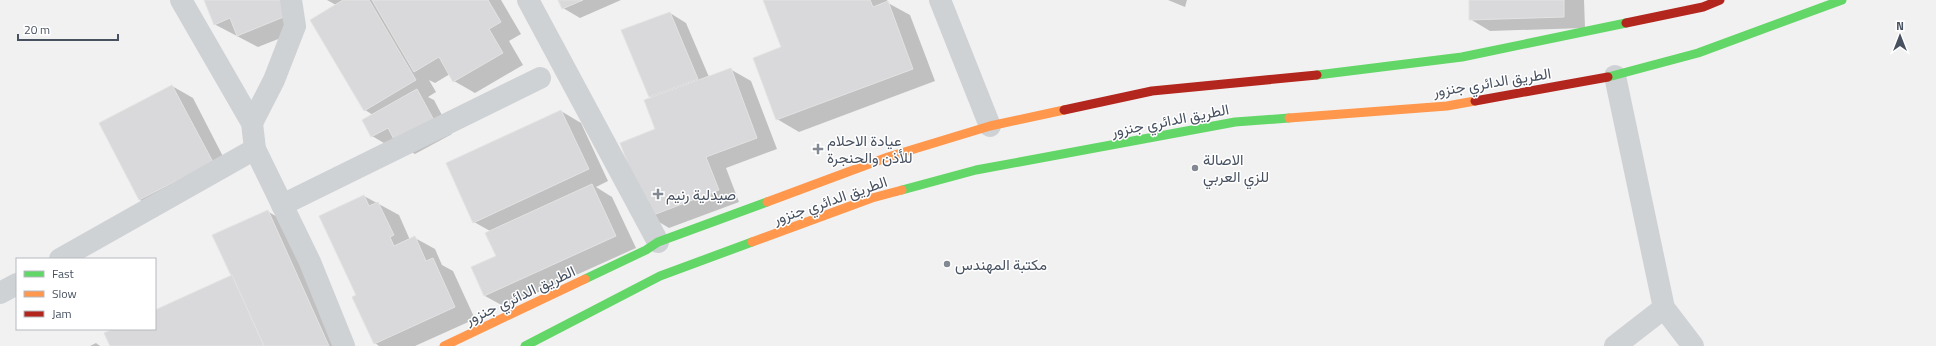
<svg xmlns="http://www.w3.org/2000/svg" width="1936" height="346" font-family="'Titillium Web',Vazirmatn,sans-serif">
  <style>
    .shadow { fill: #0003 }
    .building { fill: #d9d9db; stroke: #e3e3e4 }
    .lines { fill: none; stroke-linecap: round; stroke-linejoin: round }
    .street { stroke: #cfd2d5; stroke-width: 22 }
    .fast { stroke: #63d668; stroke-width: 9 }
    .slow { stroke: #ff974d; stroke-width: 9 }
    .jam { stroke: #b3261e; stroke-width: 9 }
    .poi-dot { fill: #838993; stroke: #fff; stroke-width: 1.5 }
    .labels { text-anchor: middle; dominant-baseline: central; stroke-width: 3; stroke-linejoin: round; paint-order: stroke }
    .street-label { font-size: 15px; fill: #475160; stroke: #fff }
    .poi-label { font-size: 15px; fill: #475160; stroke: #fff; text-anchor: start }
  </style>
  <rect width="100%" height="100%" fill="#f2f1f1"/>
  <g class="shadow">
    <polygon points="205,0 295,0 306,28 258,47 214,24"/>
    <polygon points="327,0 501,0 521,34 509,41 523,65 475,93 454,81 450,74 435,83 429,80 436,92 428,97 434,100 452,134 415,154 398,145 389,146 372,136 363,120 373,115 365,110 336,5"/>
    <polygon points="559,0 621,0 580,18 563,8"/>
    <polygon points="764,0 887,0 888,3 910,15 935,81 799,132 777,119 782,48"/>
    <polygon points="1168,0 1187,0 1185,7"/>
    <polygon points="1470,0 1584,0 1585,28 1490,31 1470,19"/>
    <polygon points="670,13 686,23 709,77 730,69 751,81 777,149 726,168 739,202 669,228 649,216 656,130 653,98 650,96"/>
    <polygon points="172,86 193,98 232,174 160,211 140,200 100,124"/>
    <polygon points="561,111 581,123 608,181 596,187 612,197 636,248 505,307 485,296 473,268 497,256 490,231 474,222"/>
    <polygon points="364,196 399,215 410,240 415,238 435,249 442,265 453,271 475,319 415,346 379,346 375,343 357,296"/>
    <polygon points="267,211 288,223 344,346 111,346 115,329 155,329 155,311 232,276"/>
    <polygon points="96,343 100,346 90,346"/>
  </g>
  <g class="building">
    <polygon points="204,0 280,0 286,16 237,36 230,18 214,25"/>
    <polygon points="343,0 369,0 416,80 364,111 310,20"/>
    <polygon points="372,0 488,0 501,22 489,29 503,53 453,82 439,57 414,72"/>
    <polygon points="558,0 583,0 562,9"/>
    <polygon points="763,0 870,0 873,7 888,1 913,69 776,120 753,58 781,47"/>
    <polygon points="1469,0 1564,0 1564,17 1469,20"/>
    <polygon points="670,12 698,79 649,97 621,30"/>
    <polygon points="731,68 757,138 706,157 719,190 648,217 620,143 655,129 644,100"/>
    <polygon points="172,85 213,162 139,200 99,123"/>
    <polygon points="417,89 436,124 397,145 388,128 371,137 362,120"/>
    <polygon points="561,110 589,169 473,223 446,163"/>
    <polygon points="592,184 616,236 484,296 471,267 496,256 485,233"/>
    <polygon points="364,195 369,206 378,202 394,235 390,237 394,246 415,236 426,261 433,258 455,307 374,344 352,297 356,295 319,216"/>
    <polygon points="268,210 329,346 264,346 212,235"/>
    <polygon points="232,275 264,346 110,346 104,333 113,329 155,329 155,310"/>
  </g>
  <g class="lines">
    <g class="street">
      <polyline points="181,0 252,123 255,149 310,262 344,346"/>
      <polyline points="528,0 658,242"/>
      <polyline points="940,0 990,126"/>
      <polyline points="1615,76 1664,308 1693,346"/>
      <polyline points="252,123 274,80 295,26 291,0"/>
      <polyline points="282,205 540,78"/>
      <polyline points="60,259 255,149"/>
      <polyline points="0,293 17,284"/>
      <polyline points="1615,346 1664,308"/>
    </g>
    <g class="fast">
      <polyline points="1317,75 1462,57 1626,23"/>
      <polyline points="1608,77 1698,53 1842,0"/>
      <polyline points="902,190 976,170 1235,122 1289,118"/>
      <polyline points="585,279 646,250 658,242 767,202"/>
      <polyline points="525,346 660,276 752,242"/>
    </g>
    <g class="slow">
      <polyline points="1289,118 1447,106 1475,101"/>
      <polyline points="767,202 888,157 990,126 1064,110"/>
      <polyline points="752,242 872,198 902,190"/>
      <polyline points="444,346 585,279"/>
    </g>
    <g class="jam">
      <polyline points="1626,23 1703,7 1720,0"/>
      <polyline points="1475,101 1608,77"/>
      <polyline points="1064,110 1152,91 1317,75"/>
    </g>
  </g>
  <g class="poi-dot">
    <path d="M816 143h4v4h4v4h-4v4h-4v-4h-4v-4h4z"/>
    <circle cx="1195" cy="168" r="4"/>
    <path d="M656 188h4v4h4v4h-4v4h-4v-4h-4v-4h4z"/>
    <circle cx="947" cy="264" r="4"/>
  </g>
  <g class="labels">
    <g class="street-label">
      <text transform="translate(1492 82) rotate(-9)">الطريق الدائري جنزور</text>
      <text transform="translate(1170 120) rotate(-11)">الطريق الدائري جنزور</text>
      <text transform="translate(830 200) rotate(-19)">الطريق الدائري جنزور</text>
      <text transform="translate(520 295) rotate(-25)">الطريق الدائري جنزور</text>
    </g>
    <g class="poi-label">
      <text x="827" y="140">عيادة الاحلام<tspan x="827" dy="17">للأذن والحنجرة</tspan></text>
      <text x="1203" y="159">الاصالة<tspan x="1203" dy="17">للزي العربي</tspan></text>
      <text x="666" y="194">صيدلية رنيم</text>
      <text x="955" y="264">مكتبة المهندس</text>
    </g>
  </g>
  <rect x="16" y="258" width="140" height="72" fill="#ffffff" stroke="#b5b9bf"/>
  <rect x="24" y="271" width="20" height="6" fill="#63d668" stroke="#b5b9bf"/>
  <text x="52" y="278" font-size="12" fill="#475160">Fast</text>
  <rect x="24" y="291" width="20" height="6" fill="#ff974d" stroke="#b5b9bf"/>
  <text x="52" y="298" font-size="12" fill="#475160">Slow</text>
  <rect x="24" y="311" width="20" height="6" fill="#b3261e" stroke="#b5b9bf"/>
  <text x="52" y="318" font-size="12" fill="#475160">Jam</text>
  <g transform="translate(1900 36)" stroke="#ffffff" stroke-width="3" paint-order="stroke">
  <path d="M0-3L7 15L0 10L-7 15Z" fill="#475160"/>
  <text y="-6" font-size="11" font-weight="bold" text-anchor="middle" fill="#475160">N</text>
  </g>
  <path d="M18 34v6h100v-6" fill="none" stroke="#475160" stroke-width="2"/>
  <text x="24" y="34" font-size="12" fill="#475160" stroke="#ffffff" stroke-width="3" paint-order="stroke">20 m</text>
</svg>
